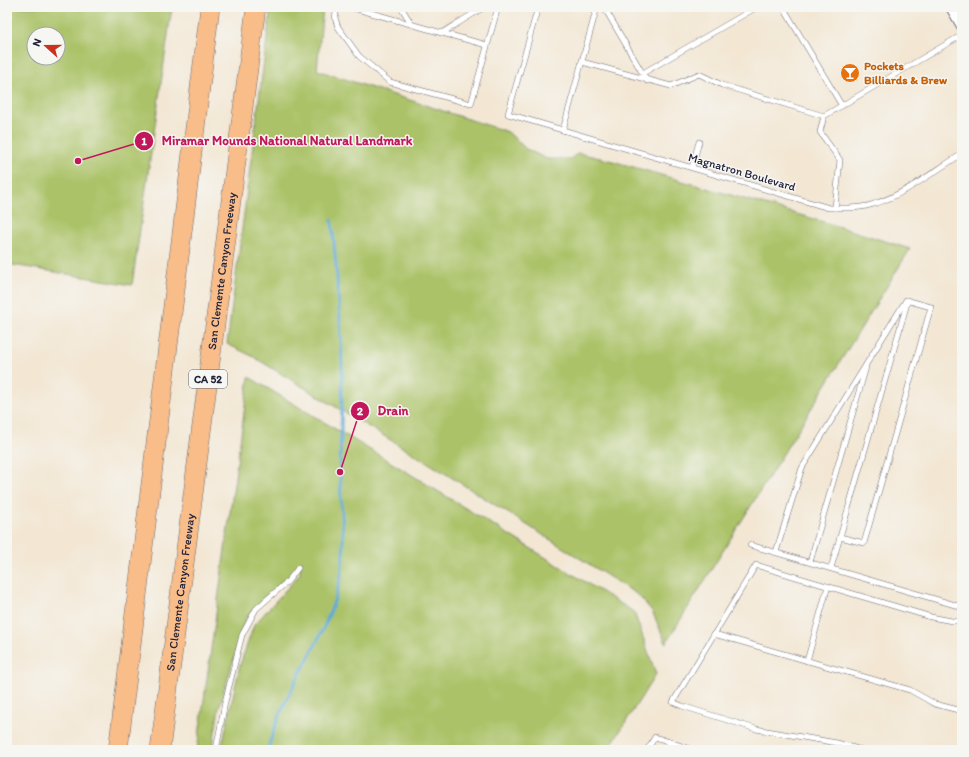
<svg xmlns="http://www.w3.org/2000/svg" width="969" height="757" font-family="Itim,sans-serif">
  <style>
    .green { fill: #abc267; stroke: #667251; fill-rule: evenodd }
    .lines { fill: none; stroke-linecap: round; stroke-linejoin: round }
    .stream { stroke: #5faad8; stroke-width: 3 }
    .service-casing { stroke: #6b6771; stroke-width: 6 }
    .minor-casing { stroke: #6b6771; stroke-width: 12 }
    .motorway-casing { stroke: #6b6771; stroke-width: 20 }
    .service { stroke: #fff; stroke-width: 5 }
    .minor { stroke: #fff; stroke-width: 10 }
    .motorway { stroke: #f8bd89; stroke-width: 19 }
    .labels { text-anchor: middle; dominant-baseline: central; stroke-width: 3; stroke-linejoin: round; paint-order: stroke }
    .shield { fill: #f6f6f2; stroke: #626272; stroke-width: 1 }
    .shield-label { font-size: 11px; font-weight: bold; fill: #22223b }
    .food-label { font-size: 12px; font-weight: bold; fill: #c56008; stroke: #f6f6f2; text-anchor: start }
    .street-label { font-size: 12px; fill: #22223b; stroke: #f6f6f2 }
    .leader { fill: none; stroke: #c2185b; stroke-width: 1.5 }
    .callout-dot { fill: #c2185b; stroke: #f6f6f2; stroke-width: 1.5 }
    .mark-label { font-size: 12px; text-anchor: middle; font-weight: bold; fill: #fff }
    .callout-label { font-size: 13px; text-anchor: middle; font-weight: bold; fill: #c2185b; stroke: #f6f6f2; stroke-width: 3; stroke-linejoin: round; paint-order: stroke }
  </style>
  <rect width="100%" height="100%" fill="#f6f6f2"/>
  <filter id="ink" filterUnits="userSpaceOnUse"><feTurbulence type="fractalNoise" baseFrequency=".025" numOctaves="2"/><feDisplacementMap in="SourceGraphic" scale="8" xChannelSelector="R" yChannelSelector="G"/><feConvolveMatrix kernelMatrix="1 2 1 2 8 2 1 2 1" color-interpolation-filters="sRGB"/></filter>
  <filter id="wash" filterUnits="userSpaceOnUse"><feTurbulence type="fractalNoise" baseFrequency=".012" numOctaves="4" result="noise"/><feDisplacementMap in="SourceGraphic" scale="16" xChannelSelector="R" yChannelSelector="G"/><feGaussianBlur stdDeviation="0.9" result="paint"/><feColorMatrix in="noise" values="0 0 0 0 0 0 0 0 0 0 0 0 0 0 0 0 0 1.4 0 .05"/><feComposite in="paint" operator="in"/></filter>
  <g filter="url(#wash)">
    <rect width="100%" height="100%" fill="#f3e7d4"/>
    <g class="green">
      <path d="M7 7H172L132 285 7 264ZM34 34H58V58H34Z"/>
      <polygon points="271,7 323,7 317,70 508,132 526,149 547,159 570,159 578,153 609,160 821,221 910,249 666,643 652,611 638,595 435,467 252,356 227,344"/>
      <polygon points="249,377 402,469 634,612 656,674 608,750 375,750 369,746 369,750 221,750 240,665 254,625 300,574 300,564 246,618 219,708 212,750 197,750"/>
    </g>
    <g class="lines">
      <path class="stream" d="M268 750C281 694 321 648 337 592 349 553 340 512 340 472 340 438 343 405 342 372 342 321 336 271 332 220"/>
    </g>
  </g>
  <g filter="url(#ink)">
    <g class="lines">
      <defs>
        <g id="service">
          <polyline points="337,7 335,18 338,27 359,56 390,82 471,104 498,7"/>
          <polyline points="350,7 442,33 484,7"/>
          <polyline points="401,7 412,25"/>
          <path d="M538 7 508 114 829 208C843 208 860 209 874 204 906 194 934 171 962 154"/>
          <polyline points="604,7 647,81"/>
          <polyline points="783,7 842,106"/>
          <polyline points="442,33 487,45"/>
          <polyline points="582,62 671,86 699,74 722,85 824,116 962,35"/>
          <polyline points="643,73 757,7"/>
          <polyline points="824,116 820,132 840,160 835,208"/>
          <polyline points="563,130 597,7"/>
          <polyline points="692,167 699,142"/>
          <polyline points="840,537 908,300"/>
          <polyline points="750,545 962,607"/>
          <polyline points="776,552 802,468 906,300 931,307 864,543 840,537 831,568"/>
          <polyline points="810,562 866,367"/>
          <polyline points="714,634 910,690 935,704 962,711"/>
          <polyline points="807,661 828,586"/>
          <polyline points="216,750 225,702 242,635 256,609 288,581 298,568"/>
          <polyline points="647,750 655,737 694,750"/>
          <polyline points="667,750 670,741"/>
          <polyline points="861,750 837,743 756,729 682,706 673,702 756,565 931,617 952,621 962,621"/>
        </g>
        <polyline id="minor" points="951,7 962,26"/>
        <g id="motorway">
          <polyline points="118,750 210,7"/>
          <path id="s1" d="M160 750 256 7"/>
        </g>
      </defs>
      <use href="#service" class="service-casing"/>
      <use href="#minor" class="minor-casing"/>
      <use href="#motorway" class="motorway-casing"/>
      <use href="#service" class="service"/>
      <use href="#minor" class="minor"/>
      <use href="#motorway" class="motorway"/>
    </g>
  </g>
  <defs>
    <symbol id="bar-disc" viewBox="-11 -11 22 22"><circle r="9.5" fill="#e8710a" stroke="#f6f6f2"/><path d="M-6-5H6L.8 .8V4.5H3.5V6h-7V4.5H-.8V.8Z" fill="#fff"/></symbol>
  </defs>
  <g fill-rule="evenodd">
    <use href="#bar-disc" x="839" y="62" width="22" height="22"/>
  </g>
  <g class="labels">
    <rect class="shield" x="189" y="370" width="38" height="18" rx="3"/>
    <g class="shield-label">
      <text x="208" y="379">CA 52</text>
    </g>
    <g class="food-label">
      <text x="864" y="66">Pockets<tspan x="864" dy="14">Billiards &amp; Brew</tspan></text>
    </g>
    <g class="street-label">
      <text transform="translate(742 172) rotate(16)">Magnatron Boulevard</text>
      <text stroke="none"><textPath href="#s1" startOffset="483">San Clemente Canyon Freeway</textPath></text>
      <text stroke="none"><textPath href="#s1" startOffset="159">San Clemente Canyon Freeway</textPath></text>
    </g>
  </g>
  <path class="leader" d="M78 161L144 141M340 472L360 411"/>
  <g class="callout-dot">
    <circle cx="78" cy="161" r="4"/>
    <circle cx="340" cy="472" r="4"/>
    <circle cx="144" cy="141" r="10"/>
    <circle cx="360" cy="411" r="10"/>
  </g>
  <g class="mark-label">
    <text x="144" y="145">1</text>
    <text x="360" y="415">2</text>
  </g>
  <g class="callout-label">
    <text x="287" y="145">Miramar Mounds National Natural Landmark</text>
    <text x="393" y="415">Drain</text>
  </g>
  <rect width="969" height="757" fill="none" stroke="#f6f6f2" stroke-width="24"/>
  <g transform="translate(46 46) rotate(291)"><circle r="19" fill="#f6f6f2" stroke="#a1a1a9"/>
  <path d="M0-3L7 15L0 10L-7 15Z" fill="#c8321e"/>
  <text y="-6" font-size="11" font-weight="bold" text-anchor="middle" fill="#22223b">N</text>
  </g>
</svg>
